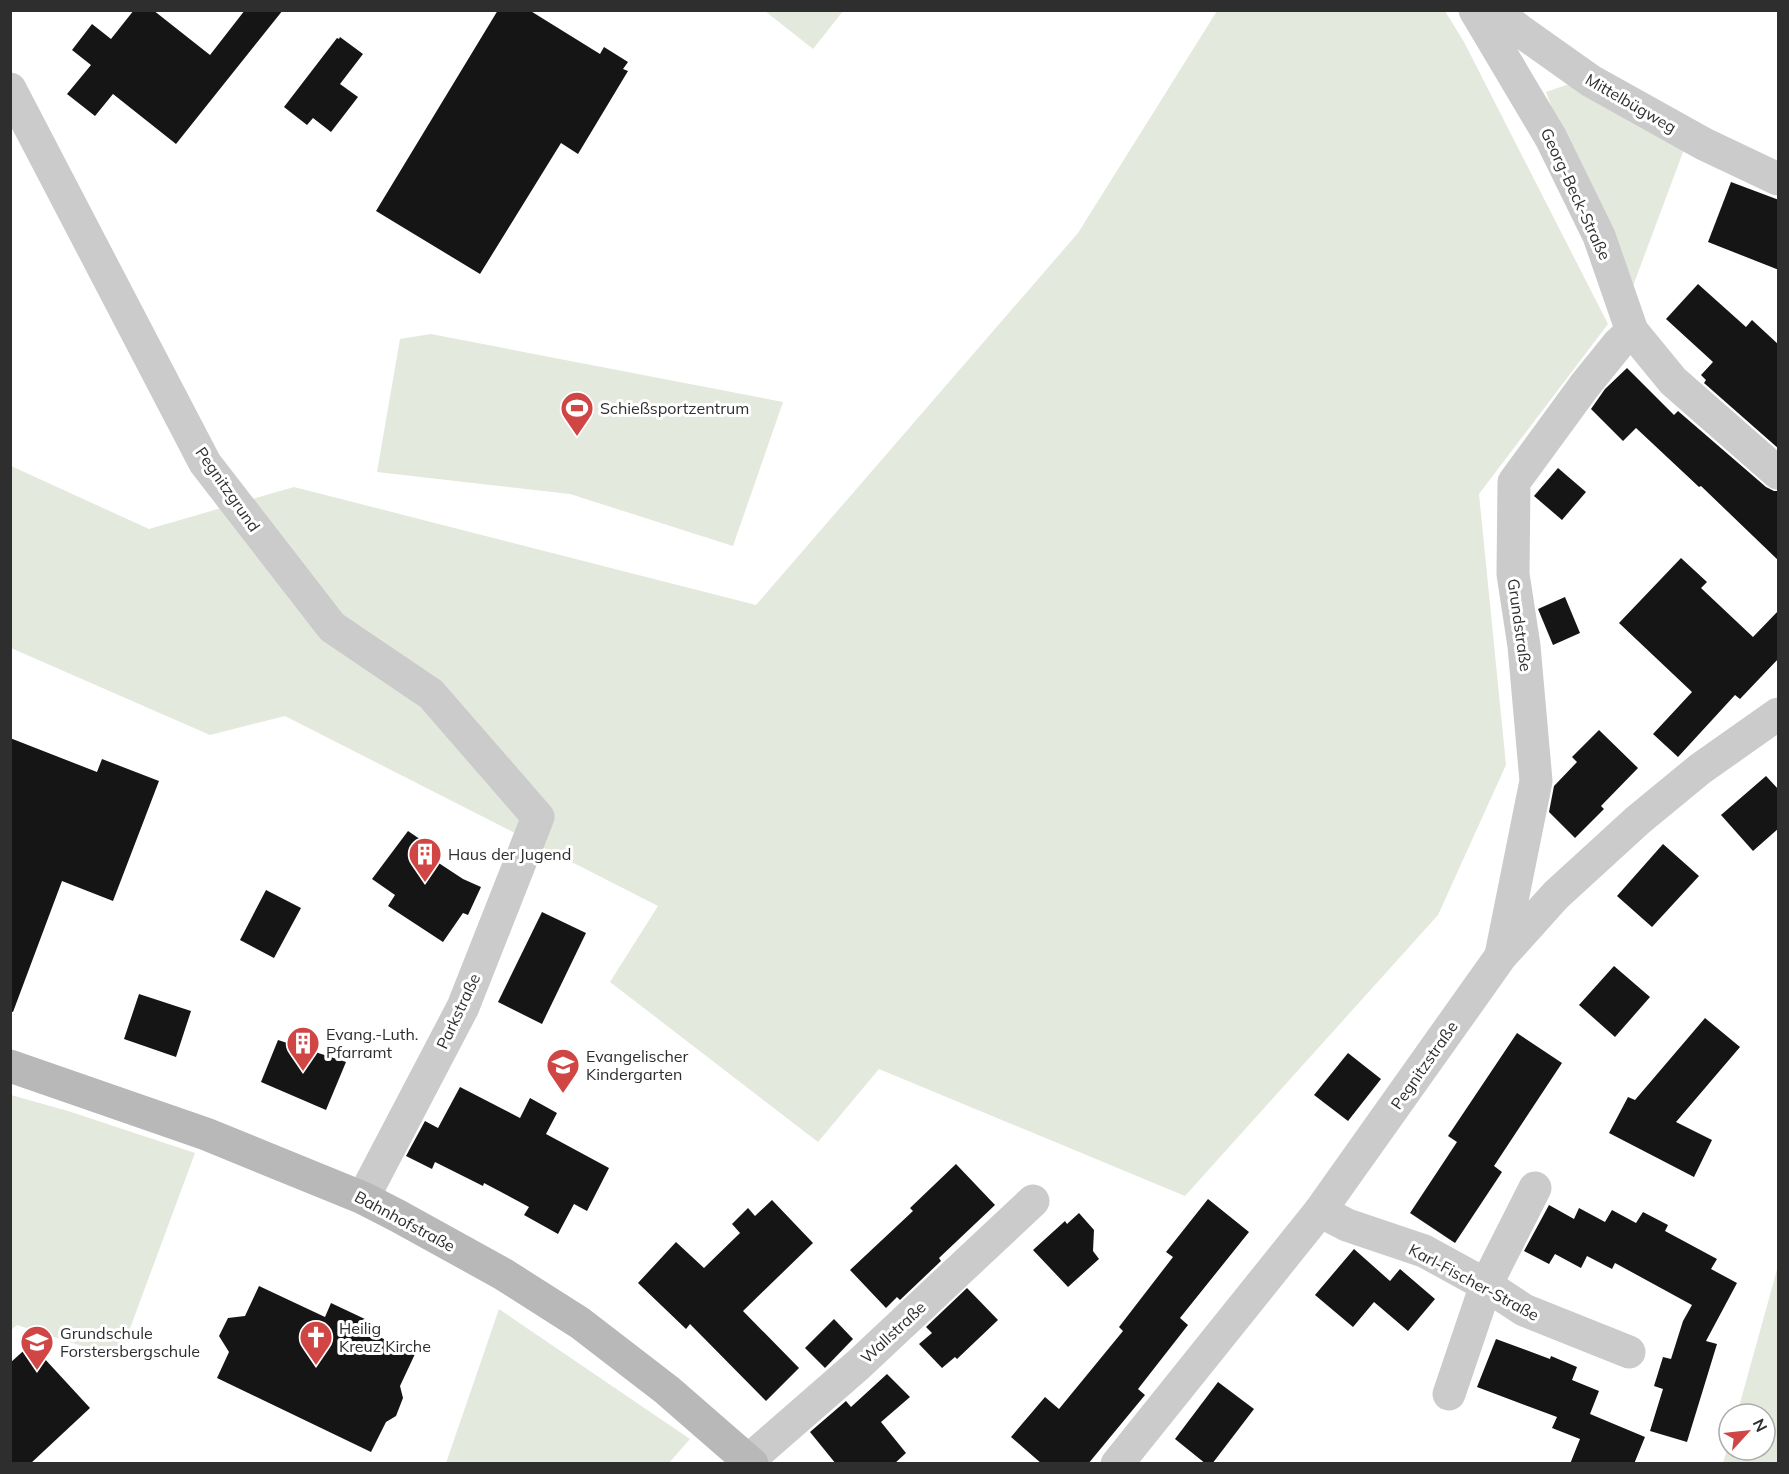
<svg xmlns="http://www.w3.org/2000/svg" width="1789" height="1474" font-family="Mulish,sans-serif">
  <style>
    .green { fill: #e3e9dd }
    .building { fill: #151515 }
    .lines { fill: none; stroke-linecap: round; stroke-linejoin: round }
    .street { stroke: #cbcbcb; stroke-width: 33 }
    .secondary { stroke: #b8b8b8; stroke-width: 33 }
    .labels { text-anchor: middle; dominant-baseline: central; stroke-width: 6; stroke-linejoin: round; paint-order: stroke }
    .street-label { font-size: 16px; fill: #2e2e2e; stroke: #fff }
    .poi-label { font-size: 16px; fill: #2e2e2e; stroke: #fff; text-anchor: start }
  </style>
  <rect width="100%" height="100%" fill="#fff"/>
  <g class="green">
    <polygon points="765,11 843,11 813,49"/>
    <polygon points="1217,11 1445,11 1464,42 1608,324 1479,494 1506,765 1438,915 1185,1196 879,1069 818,1142 610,982 658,906 285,716 210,735 11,648 11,466 149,529 294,487 756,605 1078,233"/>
    <polygon points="1587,78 1689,136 1627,302 1593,220 1546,92"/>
    <polygon points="431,334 783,402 733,546 570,494 377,472 400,339"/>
    <polygon points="11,1095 68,1111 195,1153 119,1358 17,1325 11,1330"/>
    <polygon points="1778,1266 1778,1463 1723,1463 1729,1443 1729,1450 1765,1450 1765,1414 1737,1414"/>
    <polygon points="499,1309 690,1439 669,1463 446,1463"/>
  </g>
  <g class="building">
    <polygon points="134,10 153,10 210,55 245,10 283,10 176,144 113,94 95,116 67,94 91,65 72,50 92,24 111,39"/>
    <polygon points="498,10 529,10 600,54 604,47 628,62 623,69 628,71 578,154 561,143 480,274 376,211"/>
    <polygon points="340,37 363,54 340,84 358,97 331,132 313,118 307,125 284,107 337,38 339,39"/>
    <polygon points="1731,182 1779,200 1779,270 1708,242"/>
    <polygon points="1698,284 1746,327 1752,320 1779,345 1779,449 1704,383 1706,380 1701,375 1713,362 1666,319"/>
    <polygon points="1627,368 1674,415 1678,411 1766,487 1774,491 1779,491 1779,561 1701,486 1699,487 1636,428 1623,441 1591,409 1605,389"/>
    <polygon points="1558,468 1586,492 1562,520 1534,496"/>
    <polygon points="1681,558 1707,582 1701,588 1753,637 1779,610 1779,658 1740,699 1735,695 1678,757 1653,734 1692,692 1619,623"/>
    <polygon points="1565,597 1580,633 1553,645 1538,609"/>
    <polygon points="1599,730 1638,768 1601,806 1604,809 1575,838 1549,812 1554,786 1577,762 1572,757"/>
    <polygon points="10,738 97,772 102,759 159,781 113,901 62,881 13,1012 10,1011"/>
    <polygon points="1766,776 1779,790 1779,828 1753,851 1721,815"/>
    <polygon points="408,831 430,846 425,854 463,879 481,887 468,915 463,913 443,942 388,906 395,895 372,879"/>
    <polygon points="1663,844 1699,876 1652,927 1617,896"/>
    <polygon points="266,890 301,908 274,958 240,940"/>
    <polygon points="542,912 586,933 542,1024 498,1002"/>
    <polygon points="1614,966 1650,997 1615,1037 1579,1005"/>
    <polygon points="139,994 191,1011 176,1057 124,1039"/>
    <polygon points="1705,1018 1740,1047 1676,1122 1712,1140 1694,1177 1609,1133 1628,1097 1635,1100"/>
    <polygon points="1517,1033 1562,1063 1494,1166 1502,1172 1455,1243 1410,1213 1457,1142 1448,1136"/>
    <polygon points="278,1040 346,1062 326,1110 261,1082"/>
    <polygon points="1348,1053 1381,1079 1348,1121 1314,1095"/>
    <polygon points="460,1087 520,1118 530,1098 557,1113 546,1134 609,1168 587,1211 574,1204 558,1234 524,1215 529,1207 484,1183 483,1186 435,1162 432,1169 406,1156 425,1121 438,1128"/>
    <polygon points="956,1164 995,1205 939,1258 941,1261 900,1300 897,1297 886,1308 850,1270 913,1211 910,1208"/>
    <polygon points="1208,1199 1249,1232 1180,1318 1188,1325 1138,1389 1145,1395 1088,1464 1042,1464 1011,1437 1045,1397 1059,1409 1123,1331 1119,1327 1173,1257 1166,1252"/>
    <polygon points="772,1200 813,1243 743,1311 799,1368 766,1401 690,1324 686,1329 638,1283 676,1242 704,1268 740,1233 732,1224 748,1208 755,1216"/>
    <polygon points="1549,1205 1574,1219 1579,1208 1605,1222 1612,1210 1636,1223 1643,1212 1668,1225 1665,1231 1717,1259 1711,1269 1737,1283 1706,1341 1717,1344 1687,1442 1650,1431 1663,1389 1654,1386 1663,1357 1671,1359 1683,1321 1692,1305 1615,1263 1612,1269 1587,1256 1581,1268 1555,1254 1549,1264 1524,1251"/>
    <polygon points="1079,1213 1094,1230 1093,1251 1099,1259 1068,1287 1033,1250 1065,1221 1067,1224"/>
    <polygon points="1354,1249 1390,1281 1400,1269 1435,1299 1408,1331 1374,1302 1353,1327 1315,1295"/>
    <polygon points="259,1286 325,1317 331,1303 367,1320 363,1329 415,1354 400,1386 403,1398 396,1416 386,1422 371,1452 217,1378 229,1352 219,1336 228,1318 245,1316"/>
    <polygon points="967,1288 998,1320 957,1359 955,1357 942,1368 919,1344 932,1333 926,1327"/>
    <polygon points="834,1319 853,1339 825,1368 805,1348"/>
    <polygon points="1496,1339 1550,1359 1551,1356 1577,1367 1572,1380 1599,1391 1590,1414 1645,1437 1634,1464 1570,1464 1580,1439 1552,1428 1557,1417 1477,1387"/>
    <polygon points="31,1344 90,1408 30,1464 10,1464 10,1363"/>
    <polygon points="887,1374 910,1397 881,1422 906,1453 894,1464 836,1464 810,1432 846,1401 851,1407"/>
    <polygon points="1218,1382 1254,1409 1212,1464 1206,1464 1175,1439"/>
  </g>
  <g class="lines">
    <g class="street">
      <polyline points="1475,10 1551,138 1599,236 1632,331 1673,381 1778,473"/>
      <polyline points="1494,10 1519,30 1591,81 1704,144 1778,179"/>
      <polyline points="10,89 205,463 332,627 431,694 538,817 463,1007 363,1198"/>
      <polyline points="1501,955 1536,781 1524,646 1513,574 1514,482 1585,385 1619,343 1632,331"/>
      <polyline points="1320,1211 1347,1225 1424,1251 1486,1285 1524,1310 1629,1352"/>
      <polyline points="1449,1394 1486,1285 1535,1188"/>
      <polyline points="749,1460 858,1365 1033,1201"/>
      <polyline points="1117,1464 1320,1211 1501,956 1556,895 1638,820 1700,769 1778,714"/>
    </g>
    <polyline class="secondary" points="10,1066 206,1134 363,1198 398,1216 503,1274 580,1323 667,1390 752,1464"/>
  </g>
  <defs>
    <symbol id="stadium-pin" viewBox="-11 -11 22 30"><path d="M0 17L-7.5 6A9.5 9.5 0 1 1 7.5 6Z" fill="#d04644" stroke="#fff"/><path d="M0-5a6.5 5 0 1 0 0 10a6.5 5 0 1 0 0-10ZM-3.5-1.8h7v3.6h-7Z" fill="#fff"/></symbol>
    <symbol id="building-pin" viewBox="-11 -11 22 30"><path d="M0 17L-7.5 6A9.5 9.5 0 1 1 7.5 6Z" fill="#d04644" stroke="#fff"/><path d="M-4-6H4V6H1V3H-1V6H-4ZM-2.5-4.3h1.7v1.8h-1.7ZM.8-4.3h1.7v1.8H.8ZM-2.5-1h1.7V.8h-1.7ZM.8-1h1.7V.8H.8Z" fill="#fff"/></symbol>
    <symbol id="school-pin" viewBox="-11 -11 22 30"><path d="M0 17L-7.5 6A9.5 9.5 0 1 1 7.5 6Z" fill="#d04644" stroke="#fff"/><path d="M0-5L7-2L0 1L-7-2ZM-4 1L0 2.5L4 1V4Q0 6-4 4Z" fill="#fff"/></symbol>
    <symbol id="church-pin" viewBox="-11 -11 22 30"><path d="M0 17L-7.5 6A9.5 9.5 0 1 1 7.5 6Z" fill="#d04644" stroke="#fff"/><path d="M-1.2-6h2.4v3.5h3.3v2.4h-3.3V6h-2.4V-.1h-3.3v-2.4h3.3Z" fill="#fff"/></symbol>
  </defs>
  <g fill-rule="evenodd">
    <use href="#stadium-pin" x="558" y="389" width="38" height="52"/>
    <use href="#building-pin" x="406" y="835" width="38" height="52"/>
    <use href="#building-pin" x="284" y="1024" width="38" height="52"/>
    <use href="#school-pin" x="544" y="1046" width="38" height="52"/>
    <use href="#church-pin" x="297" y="1318" width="38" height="52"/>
    <use href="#school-pin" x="18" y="1323" width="38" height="52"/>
  </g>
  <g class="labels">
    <g class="street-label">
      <text transform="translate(1631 103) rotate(30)">Mittelbügweg</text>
      <text transform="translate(1576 194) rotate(65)">Georg-Beck-Straße</text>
      <text transform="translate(228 489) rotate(55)">Pegnitzgrund</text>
      <text transform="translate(1520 625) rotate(82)">Grundstraße</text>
      <text transform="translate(458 1011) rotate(-65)">Parkstraße</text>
      <text transform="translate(1424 1065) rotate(-55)">Pegnitzstraße</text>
      <text transform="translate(405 1221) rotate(28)">Bahnhofstraße</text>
      <text transform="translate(1474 1282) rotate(28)">Karl-Fischer-Straße</text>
      <text transform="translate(893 1332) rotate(-43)">Wallstraße</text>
    </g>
    <g class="poi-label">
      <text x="600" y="408">Schießsportzentrum</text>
      <text x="448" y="854">Haus der Jugend</text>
      <text x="326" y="1034">Evang.-Luth.<tspan x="326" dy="18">Pfarramt</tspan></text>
      <text x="586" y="1056">Evangelischer<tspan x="586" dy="18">Kindergarten</tspan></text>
      <text x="339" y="1328">Heilig<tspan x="339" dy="18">Kreuz Kirche</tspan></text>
      <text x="60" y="1333">Grundschule<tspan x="60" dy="18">Forstersbergschule</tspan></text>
    </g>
  </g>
  <rect width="1789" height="1474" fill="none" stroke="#2e2e2e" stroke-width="24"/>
  <g transform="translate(1747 1432) rotate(63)"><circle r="28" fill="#ffffff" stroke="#ababab" stroke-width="1.5"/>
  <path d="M0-4.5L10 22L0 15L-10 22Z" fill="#d04644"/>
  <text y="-9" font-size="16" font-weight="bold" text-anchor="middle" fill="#2e2e2e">N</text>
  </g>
</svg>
